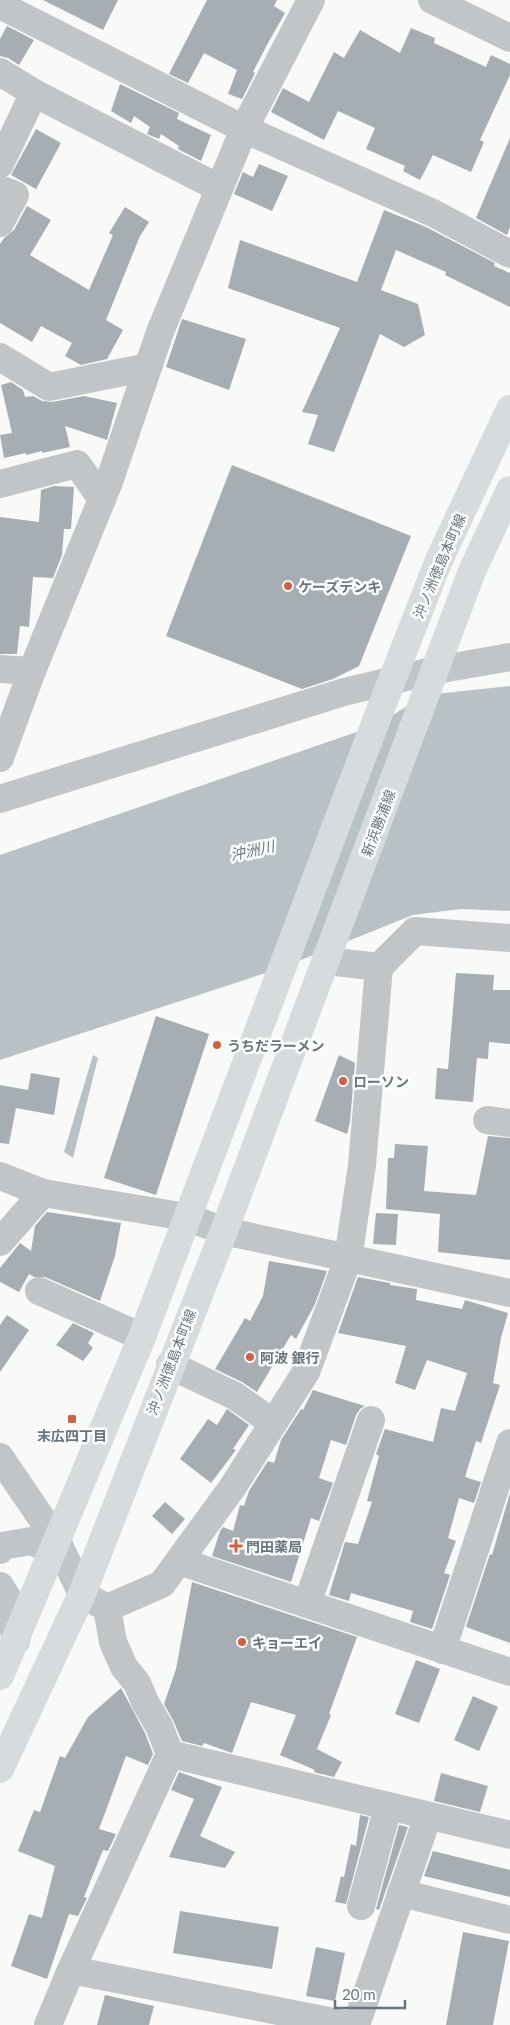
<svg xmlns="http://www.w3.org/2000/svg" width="510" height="2025" font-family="Lato,'Noto Sans JP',sans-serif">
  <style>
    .water { fill: #b8c2c6 }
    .building { fill: #a6aeb3 }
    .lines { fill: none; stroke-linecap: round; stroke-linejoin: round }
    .minor { stroke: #c1c5c8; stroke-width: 28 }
    .major { stroke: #d6dbde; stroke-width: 28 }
    .poi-dot { fill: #d25f3e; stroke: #fff; stroke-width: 2 }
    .labels { text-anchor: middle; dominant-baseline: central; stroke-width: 5; stroke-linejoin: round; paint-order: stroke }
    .street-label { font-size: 14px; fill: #66757f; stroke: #fff }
    .poi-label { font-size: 14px; font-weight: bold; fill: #66757f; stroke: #fff; text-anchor: start }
    .water-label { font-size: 15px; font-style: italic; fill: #677980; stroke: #fff }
  </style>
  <rect width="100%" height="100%" fill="#f9f9f7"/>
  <g class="water">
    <polygon points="510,686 510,911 461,909 413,915 281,968 0,1060 0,855 374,726 426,695"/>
    <polygon points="93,1055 98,1058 73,1158 64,1152"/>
  </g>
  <g class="building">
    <polygon points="43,0 118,0 103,30"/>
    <polygon points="207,0 277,0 274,6 285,13 268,43 253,72 255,73 242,99 228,94 237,70 204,53 188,83 169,74"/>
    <polygon points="7,26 34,40 19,65 8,58 0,56 0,39"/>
    <polygon points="411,28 435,38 434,43 486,67 491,55 510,64 510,75 480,140 484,142 471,172 433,155 420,180 403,171 405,166 366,149 375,128 338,111 324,140 271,112 283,88 309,102 334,52 344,58 360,30 400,53"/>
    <polygon points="120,84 179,113 177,119 211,135 201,161 178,149 179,146 161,134 159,139 147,134 150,127 134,116 131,123 111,111"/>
    <polygon points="36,129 61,143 36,189 11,175"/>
    <polygon points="510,138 510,227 507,235 476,218"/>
    <polygon points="259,164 288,176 272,211 234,194 243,172 253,177"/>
    <polygon points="27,206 51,220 30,255 89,290 113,235 109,233 125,207 149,222 140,236 106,320 123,330 107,359 81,365 65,356 72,343 41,326 32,342 0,323 0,244 4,238 14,230"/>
    <polygon points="384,210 426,227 495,263 494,266 510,273 510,307 445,275 446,272 396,250 381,290 418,304 425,335 404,347 380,334 334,452 308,444 318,415 302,412 340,328 228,288 240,240 357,282"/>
    <polygon points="182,319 246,339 229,390 166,367"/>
    <polygon points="11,382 23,390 25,397 33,396 42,401 52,402 84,396 117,403 107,440 65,426 70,447 42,453 42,451 26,455 26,453 4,458 0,435 12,433 1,385"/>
    <polygon points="232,465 411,536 359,666 333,679 302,689 166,636"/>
    <polygon points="54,486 74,487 71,529 64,529 62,555 53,578 33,577 29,627 20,626 17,654 0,654 0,517 39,522 41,490"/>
    <polygon points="456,973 494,975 493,990 510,990 510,1044 489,1042 488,1059 477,1058 473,1102 435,1099 437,1068 448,1069"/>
    <polygon points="156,1016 209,1034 156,1195 104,1178"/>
    <polygon points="339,1055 355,1063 350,1122 347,1134 315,1121"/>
    <polygon points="31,1073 60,1078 54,1115 16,1108 9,1144 0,1143 0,1085 28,1090"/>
    <polygon points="488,1136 510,1138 510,1260 438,1252 440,1214 386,1209 388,1158 394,1158 395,1144 428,1146 424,1191 476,1195"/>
    <polygon points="47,1212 121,1223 115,1256 100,1301 45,1277 34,1277 29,1274 19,1292 0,1282 0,1268 20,1243 31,1251 35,1226"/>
    <polygon points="376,1213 398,1214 396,1245 373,1244"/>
    <polygon points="269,1261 327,1271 315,1304 296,1339 291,1335 257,1392 242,1382 215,1369 245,1318 250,1321 263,1296"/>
    <polygon points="358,1277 390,1283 390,1285 417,1289 416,1300 462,1309 465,1300 508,1313 501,1338 493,1383 500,1385 481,1443 476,1441 465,1477 481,1482 474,1503 459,1498 448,1538 456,1541 444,1573 450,1575 432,1629 410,1622 413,1611 351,1593 349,1601 329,1595 345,1542 358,1544 372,1502 367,1501 379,1456 376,1454 385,1429 433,1442 441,1408 455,1411 467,1373 427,1360 415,1390 395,1383 406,1346 338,1333"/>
    <polygon points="7,1315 29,1330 0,1372 0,1325"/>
    <polygon points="73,1323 94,1333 88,1343 93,1348 83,1361 56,1345"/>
    <polygon points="313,1390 365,1406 360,1409 356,1415 346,1445 331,1440 319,1478 333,1483 319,1521 311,1518 291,1582 212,1556 220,1531 223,1527 233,1531 240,1505 244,1506 249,1491 268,1461 274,1463 281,1440 301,1409 303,1410"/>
    <polygon points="227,1409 249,1425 233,1449 236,1450 211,1483 180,1459 208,1419 217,1425"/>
    <polygon points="510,1493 510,1643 466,1627 490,1554 492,1555"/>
    <polygon points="165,1502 185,1519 172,1534 152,1516"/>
    <polygon points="192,1582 357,1637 329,1714 331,1715 317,1749 342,1762 334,1777 317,1773 314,1772 315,1770 280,1755 296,1715 251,1702 232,1753 204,1743 202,1746 182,1741 173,1720 164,1704 176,1669"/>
    <polygon points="416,1660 440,1669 419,1723 395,1714"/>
    <polygon points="121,1688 145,1733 153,1754 148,1765 126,1756 99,1829 116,1834 108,1851 103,1850 84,1897 87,1898 78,1916 69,1914 47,1979 11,1966 29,1914 42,1918 55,1866 18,1851 34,1810 40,1812 60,1756 65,1758 88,1717"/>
    <polygon points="473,1696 498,1707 479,1751 454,1740"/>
    <polygon points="179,1772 222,1787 200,1836 235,1852 225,1868 169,1857 194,1799 171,1790"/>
    <polygon points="441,1773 488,1786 480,1812 434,1801"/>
    <polygon points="360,1815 369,1817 346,1904 335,1902 341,1876 344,1877 351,1844 356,1846"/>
    <polygon points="399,1825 408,1827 379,1910 376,1909"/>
    <polygon points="433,1851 510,1870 510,1897 424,1876"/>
    <polygon points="180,1911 279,1927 272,1969 173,1953"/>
    <polygon points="463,1932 509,1941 493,2025 446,2025"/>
    <polygon points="316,1947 345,1953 335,2001 306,1996"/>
    <polygon points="105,1995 154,2006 149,2025 97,2025"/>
  </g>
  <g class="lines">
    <g class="minor">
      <polyline points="432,0 510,38"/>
      <polyline points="0,5 244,129 433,213 510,254"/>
      <polyline points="0,72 34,93 219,188"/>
      <polyline points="0,164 34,93"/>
      <polyline points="0,189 15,195 0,223"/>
      <polyline points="0,357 49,387 148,367"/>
      <polyline points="0,484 77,464 102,499"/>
      <polyline points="0,669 32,671"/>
      <polyline points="0,758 32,671 109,482 160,332 244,129 311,0"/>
      <polyline points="0,799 344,692 436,670 510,657"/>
      <polyline points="379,967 415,931 510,938"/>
      <polyline points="487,1120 510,1123"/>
      <polyline points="0,1176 43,1193 186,1217 224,1231 510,1293"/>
      <polyline points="0,1242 43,1193"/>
      <polyline points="39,1291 142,1337"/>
      <polyline points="170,1365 235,1396 273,1423"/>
      <polyline points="0,1457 57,1541 82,1594 107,1608 162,1584 232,1488 306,1372 348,1259 362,1165 379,967 327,961"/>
      <polyline points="0,1550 2,1546 31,1541 53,1550"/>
      <polyline points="179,1561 510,1672"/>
      <polyline points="0,1586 7,1597 16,1641"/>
      <polyline points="307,1604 371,1420"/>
      <polyline points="442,1650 510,1443"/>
      <polyline points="170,1754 510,1835"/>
      <polyline points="401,1893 510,1920"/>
      <polyline points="361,1906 388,1807"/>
      <polyline points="71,1970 349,2025"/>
      <polyline points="48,2025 71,1970 170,1754 159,1726 145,1702 137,1683 124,1667 113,1642 107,1608"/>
      <polyline points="356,2025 428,1816"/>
    </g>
    <g class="major">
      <polyline points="0,1676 142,1337 374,726 439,560 510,409"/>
      <polyline points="0,1769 82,1594 224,1231 472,571 510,490"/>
    </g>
  </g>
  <g class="poi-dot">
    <circle cx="288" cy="586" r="5"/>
    <circle cx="217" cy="1045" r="5"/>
    <circle cx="343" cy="1081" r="5"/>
    <circle cx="250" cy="1357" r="5"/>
    <rect x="67" y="1414" width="10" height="10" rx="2.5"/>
    <path d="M233.5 1538.5h5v5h5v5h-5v5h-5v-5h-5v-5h5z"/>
    <circle cx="242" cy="1642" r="5"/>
  </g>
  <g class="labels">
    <g class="street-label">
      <text transform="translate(439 566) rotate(-67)">沖ノ洲徳島本町線</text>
      <text transform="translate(378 823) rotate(-69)">新浜勝浦線</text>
      <text transform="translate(171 1362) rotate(-69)">沖ノ洲徳島本町線</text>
    </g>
    <g class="poi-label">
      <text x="298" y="586">ケーズデンキ</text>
      <text x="227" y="1045">うちだラーメン</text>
      <text x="353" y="1081">ローソン</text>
      <text x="260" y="1357">阿波 銀行</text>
      <text x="72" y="1435" text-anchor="middle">末広四丁目</text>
      <text x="246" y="1546">門田薬局</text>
      <text x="252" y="1642">キョーエイ</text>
    </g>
    <g class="water-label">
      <text transform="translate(252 850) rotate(-12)">沖洲川</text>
    </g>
  </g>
  <path d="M335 2000v8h70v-8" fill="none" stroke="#66757f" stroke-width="2.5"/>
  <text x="342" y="2000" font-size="15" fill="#66757f" stroke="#ffffff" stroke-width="4" paint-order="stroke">20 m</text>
</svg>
